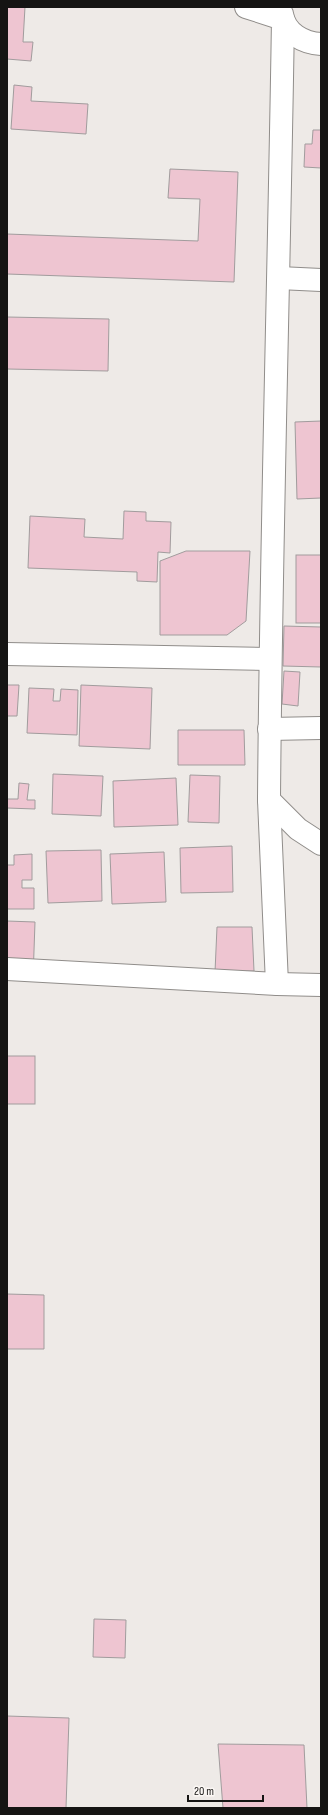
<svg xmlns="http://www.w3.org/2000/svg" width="328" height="1815" font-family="'Sofia Sans Condensed',sans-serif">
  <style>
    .building { fill: #eec5d1; stroke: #a19c9d }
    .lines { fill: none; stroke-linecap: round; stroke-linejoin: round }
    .minor-casing { stroke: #908d8a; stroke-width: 24 }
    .minor { stroke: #fff; stroke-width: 22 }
  </style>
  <rect width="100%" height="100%" fill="#eeeae7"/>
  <g class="building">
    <polygon points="7,7 25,7 23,42 33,42 31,61 7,59"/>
    <polygon points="14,85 32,87 31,101 88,104 86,134 11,129"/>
    <polygon points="313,130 321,130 321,168 304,167 305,144 312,144"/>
    <polygon points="170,169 238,172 234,282 7,274 7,234 198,241 200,199 168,198"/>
    <polygon points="7,317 109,319 108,371 7,369"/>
    <polygon points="321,421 321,498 297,499 295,422"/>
    <polygon points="124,511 146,512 146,521 171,522 170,553 158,552 157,582 137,581 137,572 28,568 30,516 85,519 84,537 123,539"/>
    <polygon points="186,551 250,551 246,621 227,635 160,635 160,561"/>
    <rect x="296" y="555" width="25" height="68"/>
    <polygon points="284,626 321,627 321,667 283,666"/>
    <polygon points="284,671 300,672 298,706 282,704"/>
    <polygon points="7,685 19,685 17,716 7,716"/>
    <polygon points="81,685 152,688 150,749 79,746"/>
    <polygon points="29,688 54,689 53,701 60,701 61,689 78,690 77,735 27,733"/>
    <polygon points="178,730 244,730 245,765 178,765"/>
    <polygon points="53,774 103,776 101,816 52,814"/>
    <polygon points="190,775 220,776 219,823 188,822"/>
    <polygon points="176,778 178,825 114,827 113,781"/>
    <polygon points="19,783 29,784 27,800 35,800 35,809 7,808 7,794 7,799 18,799"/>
    <polygon points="232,846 233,892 181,893 180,848"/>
    <polygon points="101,850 102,901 48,903 46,851"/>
    <polygon points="164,852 166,902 112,904 110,854"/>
    <polygon points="32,854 32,880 22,880 22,888 34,888 34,909 7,909 7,865 14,865 14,855"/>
    <polygon points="7,921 35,922 33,979 7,978"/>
    <polygon points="217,927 252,927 254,971 215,972"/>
    <rect x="7" y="1056" width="28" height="48"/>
    <polygon points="7,1294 44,1295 44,1349 7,1349"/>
    <polygon points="94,1619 126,1620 125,1658 93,1657"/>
    <polygon points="7,1716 69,1718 66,1808 7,1808"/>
    <polygon points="218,1744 304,1745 307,1808 223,1808"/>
  </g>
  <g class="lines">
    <defs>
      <g id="minor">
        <path d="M246 7 283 19C279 279 271 539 269 800L298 829 321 844"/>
        <path d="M282 14C285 33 303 43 321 44"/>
        <polyline points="279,278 321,280"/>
        <polyline points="7,654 270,659"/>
        <polyline points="269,729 321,728"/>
        <polyline points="269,800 277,984"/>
        <polyline points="7,969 277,984 321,985"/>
      </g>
    </defs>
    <use href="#minor" class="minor-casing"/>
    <use href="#minor" class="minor"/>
  </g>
  <rect width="328" height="1815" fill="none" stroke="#151413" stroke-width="16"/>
  <path d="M188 1795v6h75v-6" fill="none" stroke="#151413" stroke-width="2"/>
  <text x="194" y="1795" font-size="12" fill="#151413" stroke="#fbf7f4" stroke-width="3" paint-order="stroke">20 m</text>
</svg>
